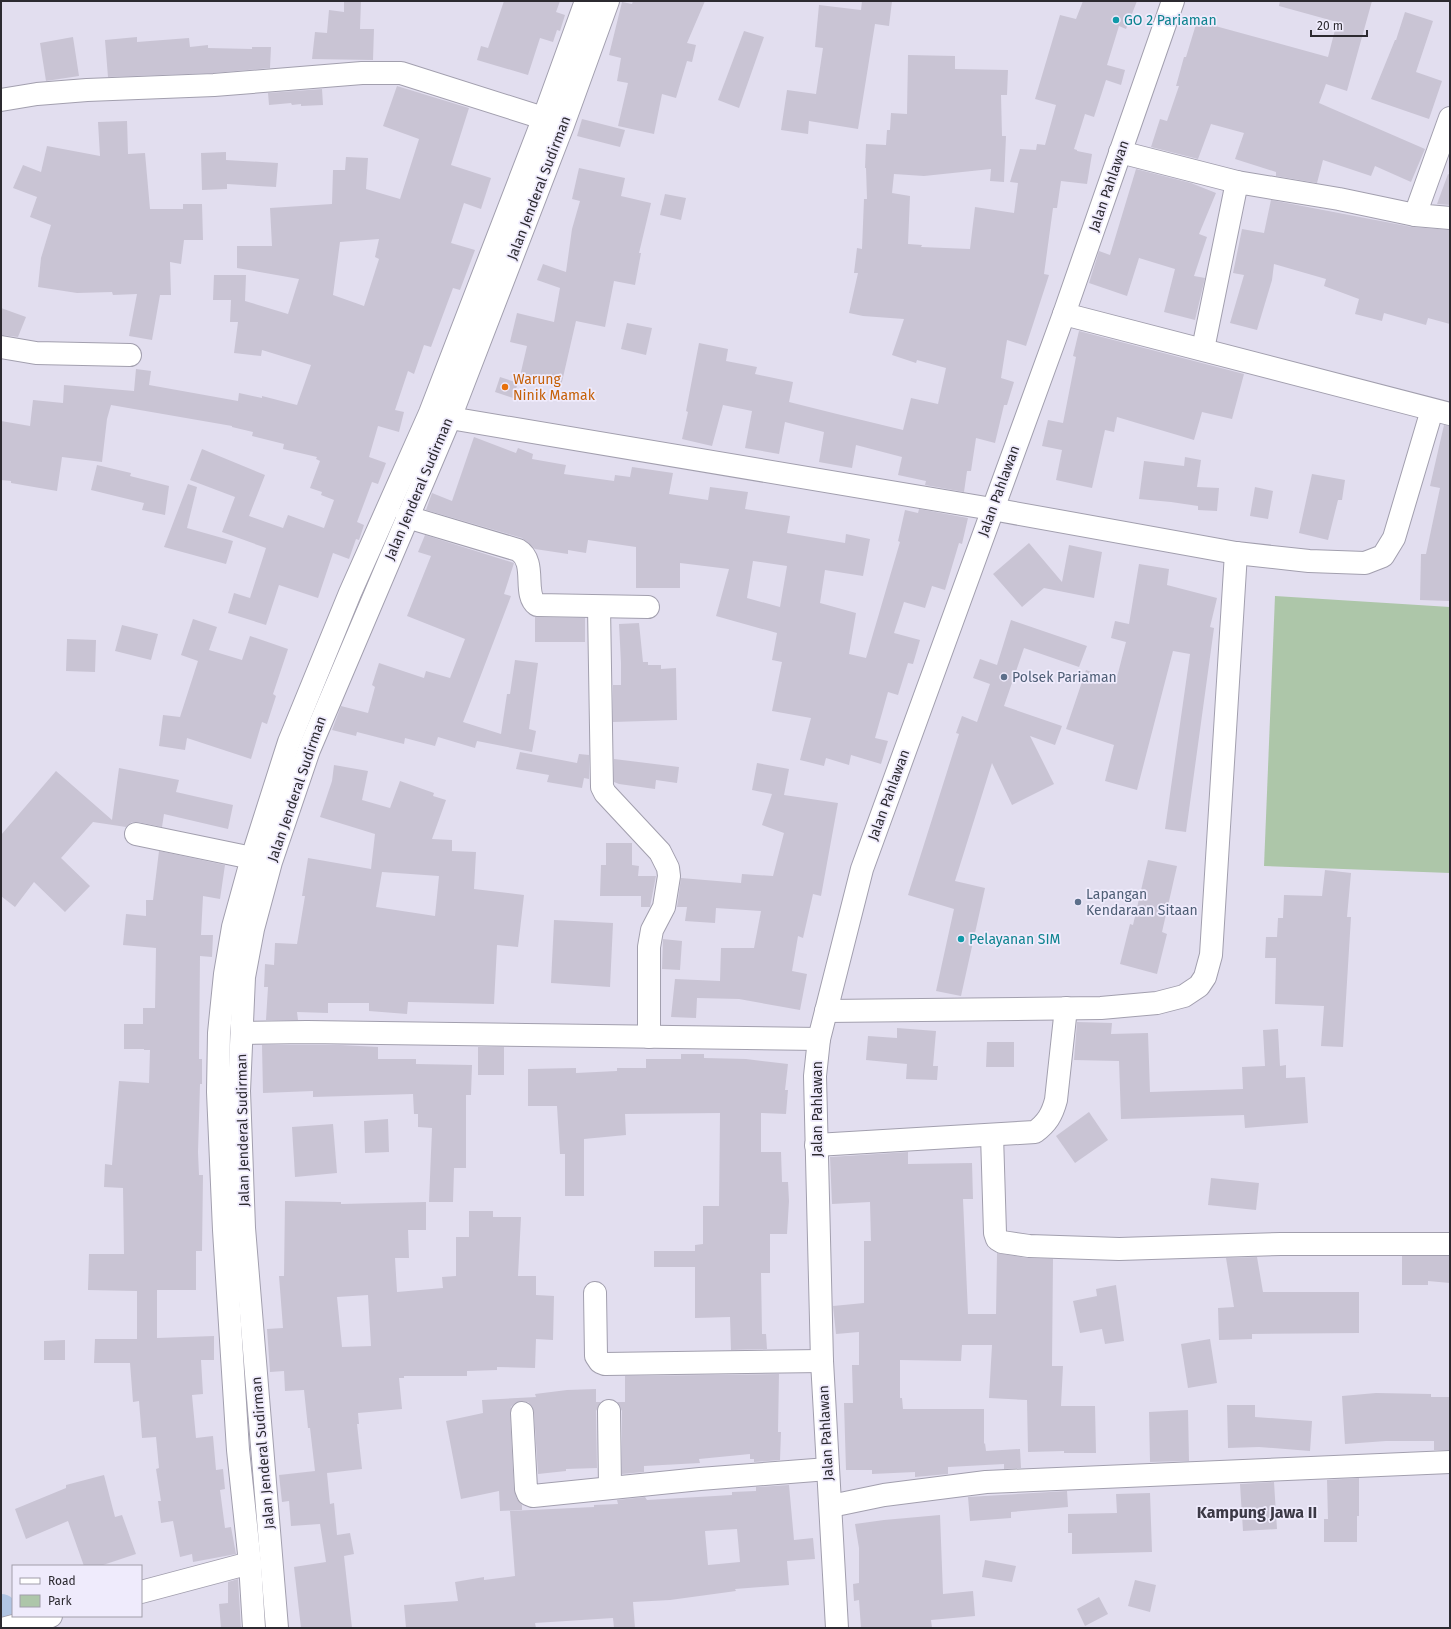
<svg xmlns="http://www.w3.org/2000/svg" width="1451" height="1629" font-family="'Fira Sans',sans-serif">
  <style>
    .green { fill: #adc6a9 }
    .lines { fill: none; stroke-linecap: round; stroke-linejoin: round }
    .river { stroke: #b1c5e4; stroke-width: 34 }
    .building { fill: #c9c4d4; fill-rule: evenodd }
    .minor-casing { stroke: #a29fae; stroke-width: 24 }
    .major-casing { stroke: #a29fae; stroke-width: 24 }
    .minor { stroke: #fff; stroke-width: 22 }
    .major { stroke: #fff; stroke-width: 22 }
    .culture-dot { fill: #0f9aa8; stroke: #efebfc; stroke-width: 1.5 }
    .food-dot { fill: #e8710a; stroke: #efebfc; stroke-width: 1.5 }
    .service-dot { fill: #5c6f8a; stroke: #efebfc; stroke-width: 1.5 }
    .labels { text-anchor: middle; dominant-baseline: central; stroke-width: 3.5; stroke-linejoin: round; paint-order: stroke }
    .culture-label { font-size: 14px; fill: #0d838f; stroke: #efebfc; text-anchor: start }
    .street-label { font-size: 14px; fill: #2c2a30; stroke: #efebfc }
    .food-label { font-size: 14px; fill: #c56008; stroke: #efebfc; text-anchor: start }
    .service-label { font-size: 14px; fill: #4e5e75; stroke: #efebfc; text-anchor: start }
    .quarter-label { font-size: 16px; font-weight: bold; fill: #3c3946; stroke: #efebfc }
  </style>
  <rect width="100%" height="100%" fill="#e2deef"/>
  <polygon class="green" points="1275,596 1450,607 1450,873 1264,866"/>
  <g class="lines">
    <polyline class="river" points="1,1611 8,1628"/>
  </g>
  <g class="building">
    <polygon points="344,1 361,1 360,29 374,29 373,60 312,59 315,32 327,33 329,10 344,12"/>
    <polygon points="504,1 560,1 556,12 565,15 560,31 557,30 553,42 540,38 528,75 477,60 481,46 488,48"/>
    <polygon points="633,1 705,1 687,43 696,45 692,62 687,61 676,98 662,94 654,134 618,126 628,83 617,81 621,58 609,55 622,2 632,4"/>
    <polygon points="862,1 892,1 889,26 875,24 858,129 809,121 808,134 781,130 787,90 816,94 823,48 815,47 819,5 861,10"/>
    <polygon points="1083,1 1137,1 1126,29 1119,26 1107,65 1125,70 1121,85 1106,80 1094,117 1085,114 1074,149 1077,150 1077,151 1092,154 1087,184 1061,181 1057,208 1053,208 1044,274 1049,275 1026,346 1007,340 1001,378 1014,382 1007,405 1004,405 995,443 976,438 971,471 967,471 964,492 925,485 926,481 898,475 902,457 856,445 852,468 819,462 824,432 785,422 779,454 745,448 752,411 723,405 712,446 682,439 688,412 686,411 699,343 728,349 726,361 757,367 755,374 793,382 789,402 837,414 903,430 911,398 938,404 946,368 917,360 916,363 892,355 904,319 863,316 849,313 858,273 854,273 857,248 862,249 864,199 867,199 866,168 865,168 866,144 886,145 887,130 890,130 891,113 907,114 908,55 955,56 955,69 1008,70 1007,95 1001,95 1002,136 1006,136 1004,182 990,181 991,169 924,176 894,174 892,193 910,196 908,244 922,245 921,247 970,249 975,207 1014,213 1018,183 1010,182 1020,149 1036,150 1037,144 1045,145 1056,105 1035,99 1060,15 1076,19"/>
    <polygon points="1280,1 1372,1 1347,91 1326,84 1319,103 1425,149 1411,182 1375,166 1371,176 1323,160 1317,183 1276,176 1276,172 1235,159 1244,133 1211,124 1198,159 1151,147 1160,119 1167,121 1179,86 1176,86 1184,57 1186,57 1197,21 1328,57 1337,22 1279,6"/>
    <polygon points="1405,12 1433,21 1416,72 1442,81 1429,119 1371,99 1395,40 1396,40"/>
    <polygon points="744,31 764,37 739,108 718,100"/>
    <polygon points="73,37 79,76 46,81 40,43"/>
    <polygon points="137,37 137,42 189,38 190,47 208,45 208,48 252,49 252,47 271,47 270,68 213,73 108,77 105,40"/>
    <path d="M397 86 469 108 451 165 491 178 481 209 464 203 451 243 475 250 460 290 453 288 431 347 424 345 414 374 408 371 395 410 404 412 399 432 378 426 369 457 386 463 378 484 372 482 357 522 364 525 359 540 356 539 349 559 333 553 318 598 279 585 266 625 228 613 234 593 250 598 266 548 222 532 235 497 190 480 202 449 265 475 249 516 283 528 288 515 324 528 334 500 321 495 322 492 310 488 320 461 316 459 317 457 283 449 284 444 252 436 253 432 232 427V426L111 405 107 419 102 462 62 457 57 491 11 483V481L1 480V421L30 426 33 400 63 403 64 385 134 391 136 369 151 371 149 385 238 401 239 393 262 398V396L297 405 311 365 262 350 261 356 234 353 238 322H230L231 300H213L214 275H246L245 301 288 314 299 279 237 268V246H272L270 208 332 204 333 170H345L346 157 368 158 366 189 400 199 419 139 383 126ZM379 239 375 257 379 259 364 306 333 295 340 242Z"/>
    <polygon points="322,89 323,105 301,106 301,104 292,105 291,103 269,105 268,93"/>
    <polygon points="582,119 625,130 620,147 577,136"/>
    <polygon points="127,121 128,154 145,153 150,209 183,209 183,204 202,204 203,240 184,240 181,264 170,262 171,295 160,295 152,340 129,336 137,294 113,295 112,292 77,293 38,287 41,258 51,225 30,217 37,197 13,188 23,165 41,172 47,146 100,156 98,122"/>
    <polygon points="226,152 226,160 278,163 276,187 227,184 227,189 202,190 201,153"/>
    <polygon points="579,168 625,178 621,196 651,203 639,253 641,253 635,285 614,281 605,327 576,321 561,386 520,376 527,346 510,342 517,313 554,322 560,288 537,280 543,264 566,272 572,229 580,201 572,199"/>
    <polygon points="1136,169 1191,183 1216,193 1199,234 1207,237 1194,276 1205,278 1195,320 1164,312 1175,269 1139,258 1127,296 1089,283 1099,251 1110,255"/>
    <polygon points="1448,174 1450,175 1450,205 1437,204"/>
    <polygon points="665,194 686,198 681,220 660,215"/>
    <polygon points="1271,200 1412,227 1450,230 1450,324 1428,318 1426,325 1384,313 1382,321 1355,314 1359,299 1324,286 1326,279 1274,264 1272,280 1257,330 1230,323 1244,275 1233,273 1242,229 1264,233"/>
    <polygon points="1,308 26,317 18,337 1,335"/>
    <polygon points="627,323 652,328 646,355 621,349"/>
    <polygon points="1079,331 1244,374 1232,419 1202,412 1194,440 1117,417 1114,432 1105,430 1092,488 1056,480 1062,450 1042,446 1048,420 1063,423 1076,357 1073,356"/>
    <polygon points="500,377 518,383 513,398 495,392"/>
    <polygon points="1444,425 1450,426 1450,601 1420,600 1421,554 1426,554 1440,488 1430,486"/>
    <path d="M474 437 516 453 518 448 533 454 532 459 566 465 564 474 614 481 615 475 630 477 632 467 673 473 669 494 708 500 710 487 748 492 745 509 790 516 787 533 845 543 846 534 870 539 863 576 825 570 820 603 856 613 849 654 866 658 900 542 898 541 905 510 918 513 919 509 968 518 962 544 959 543 945 590 932 586 925 608 904 602 894 633 920 640 913 664 908 663 898 695 888 692 875 738 888 741 881 764 851 755 849 765 826 758 824 766 800 760 811 718 772 711 782 662 772 660 777 633 716 616 729 569 680 563V588H636V547L588 540 586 553 568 550V554L535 549 522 538 426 510 432 493 452 501ZM753 561 787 566 780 607 747 598Z"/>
    <polygon points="1185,457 1201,460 1197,487 1219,488 1217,511 1198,510 1198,506 1171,502 1139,499 1144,461 1184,466"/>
    <polygon points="97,465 131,473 130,476 169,486 165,515 142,510 144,503 91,490"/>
    <polygon points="1312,474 1345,480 1342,500 1338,500 1328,540 1299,533"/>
    <polygon points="188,484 197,487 187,528 233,541 226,564 164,547"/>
    <polygon points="1255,487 1273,491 1268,519 1250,516"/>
    <polygon points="425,535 514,563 504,594 511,596 463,722 501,734 507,694 510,694 515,660 538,663 529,729 536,731 532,752 477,741 475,748 438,737 435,746 405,738 404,744 357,732 356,736 332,730 341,706 368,713 375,687 372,685 379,663 424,678 426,671 450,678 465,639 407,616 431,556 418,552"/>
    <polygon points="1029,543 1062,582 1069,545 1102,552 1094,598 1044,588 1022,607 993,574"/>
    <polygon points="1139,564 1169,569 1167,585 1217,598 1210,627 1214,628 1186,832 1165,829 1190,654 1173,651 1137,790 1105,781 1114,745 1066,729 1086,670 1116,681 1126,642 1111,638 1115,621 1129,624"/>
    <polygon points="535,617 585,618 585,642 535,642"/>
    <polygon points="193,619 217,627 209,650 242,660 250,636 288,649 273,694 276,696 267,724 262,722 251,759 187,738 185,750 159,746 163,715 180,717 198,661 181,655"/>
    <polygon points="1011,620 1087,646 1079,667 1024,648 1004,706 1062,726 1055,745 1030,736 1054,784 1012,805 992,763 955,881 985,888 961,996 936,991 954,909 908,895 959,734 956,733 962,716 977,722 990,684 973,678 980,659 997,665"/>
    <polygon points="639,623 643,662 648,662 648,665 661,665 661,669 676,668 677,720 613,722 613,685 621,685 621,663 619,624"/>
    <polygon points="122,625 158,634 151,660 115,651"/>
    <polygon points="67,639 96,640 95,672 66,671"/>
    <polygon points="520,752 577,763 579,754 589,755 589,779 584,778 582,788 547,782 549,775 516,769"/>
    <polygon points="614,759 679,767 677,783 656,780 655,789 619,784 614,782"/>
    <polygon points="757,763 789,769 784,795 838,803 821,896 813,894 803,938 798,936 792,971 807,974 800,1010 739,999 697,998 696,1018 671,1017 675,979 720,981 721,948 754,948 761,911 716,908 715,923 685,921 687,907 677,907 681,878 741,883 742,874 773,876 784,833 762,825 772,794 752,790"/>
    <path d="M334 765 368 771 362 800 390 808 400 781 434 793 433 796 446 800 432 839 452 840V851L476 852 474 889 524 895 518 947 497 945 494 1004 408 1002 407 1014 369 1011V1003H328V1013L297 1012 298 1020H266L268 987H264L265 964 274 965 275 943 297 944 305 896H302L308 858 371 869 375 834 320 817 332 781ZM382 872 439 876 435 916 376 907Z"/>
    <polygon points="119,768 179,780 176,792 233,805 228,829 164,814 162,827 138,822 132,822 126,827 93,822 61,858 90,886 65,912 34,882 15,907 1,896 1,835 56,771 112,820"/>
    <polygon points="606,843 632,843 632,865 639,866 638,876 656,876 650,907 641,907 641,896 600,896 601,865 606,865"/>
    <polygon points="159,851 225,865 220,899 203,896 201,935 213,935 212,957 200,956 199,1059 202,1059 202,1084 200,1084 198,1152 199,1175 203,1175 202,1251 196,1251 196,1290 157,1290 157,1338 214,1336 214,1360 201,1360 203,1394 192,1395 196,1438 213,1436 216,1470 223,1469 225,1489 220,1490 225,1528 231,1527 236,1554 193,1562 192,1554 180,1557 173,1521 161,1523 158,1501 161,1501 156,1469 159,1468 156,1437 142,1438 139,1401 133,1402 130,1363 94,1363 95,1339 137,1339 137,1291 88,1290 89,1254 124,1254 123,1188 104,1187 105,1164 112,1165 119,1081 149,1083 150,1050 144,1050 144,1049 124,1049 124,1024 143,1024 143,1008 155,1008 156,948 123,945 126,914 146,916 146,900 153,900"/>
    <polygon points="1148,860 1177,866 1162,932 1167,934 1157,974 1120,964 1130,924 1133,925"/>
    <polygon points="1325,870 1351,873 1347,917 1351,917 1343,1047 1321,1046 1324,1006 1275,1004 1276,958 1265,958 1266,937 1277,937 1278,918 1283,918 1284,895 1322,896"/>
    <polygon points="554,920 613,923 610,987 551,983"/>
    <polygon points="663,939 682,941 680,970 662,969"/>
    <polygon points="1077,1022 1112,1023 1111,1034 1148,1033 1150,1092 1243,1089 1242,1067 1265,1066 1263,1030 1278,1029 1280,1066 1286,1065 1286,1078 1305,1077 1308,1123 1245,1128 1244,1115 1121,1119 1119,1061 1074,1060"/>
    <polygon points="897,1028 936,1031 933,1066 938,1066 937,1080 906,1079 907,1064 866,1060 868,1036 897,1038"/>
    <polygon points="987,1042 1014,1042 1014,1067 986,1067"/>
    <polygon points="262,1045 341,1045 378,1047 378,1059 416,1059 416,1064 472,1065 471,1095 466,1095 466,1168 454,1168 453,1202 429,1202 432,1128 418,1127 418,1114 414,1114 413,1094 313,1097 313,1091 263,1093"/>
    <rect x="478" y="1047" width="26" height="28"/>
    <polygon points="681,1054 704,1054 704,1058 746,1059 788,1064 785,1090 788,1090 786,1114 761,1113 761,1152 781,1152 782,1182 788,1182 789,1201 787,1234 770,1234 770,1273 761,1273 762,1334 766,1334 767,1349 731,1350 730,1317 695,1318 695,1267 654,1267 654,1251 695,1251 695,1245 703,1244 703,1206 719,1206 720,1113 625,1114 626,1135 584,1139 584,1196 565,1196 565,1154 560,1154 557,1106 528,1106 528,1069 576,1068 576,1073 617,1071 617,1068 646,1068 646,1059 681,1059"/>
    <polygon points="1089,1112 1108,1140 1075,1163 1056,1136"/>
    <polygon points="388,1119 389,1152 365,1153 364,1121"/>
    <polygon points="333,1124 337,1173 295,1177 292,1127"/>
    <polygon points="908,1152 908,1164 972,1163 973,1199 963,1199 968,1314 996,1314 997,1253 1027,1258 1053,1259 1052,1366 1063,1366 1061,1406 1095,1406 1096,1453 1064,1453 1064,1451 1028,1452 1027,1400 989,1398 992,1345 962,1345 961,1361 900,1360 900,1398 902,1398 903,1409 984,1409 984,1444 985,1443 986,1451 1020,1449 1021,1468 1004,1469 1004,1464 948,1467 948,1474 915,1477 915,1472 872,1474 872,1470 846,1470 844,1403 853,1403 852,1365 859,1365 859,1332 836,1334 833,1306 864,1303 864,1241 871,1241 870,1202 832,1204 830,1157"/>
    <polygon points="1211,1178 1259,1183 1256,1210 1208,1205"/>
    <path d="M285 1201 341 1202V1204L426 1202V1230H408L409 1258H395L397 1292 443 1288 442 1277 456 1276V1237H469V1211H493V1217H521L518 1276H536V1295L554 1296 553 1340 536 1339 535 1368 497 1367V1370L467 1371V1376H404V1378H399L402 1409 358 1413 359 1424H357L362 1469 327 1473 330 1504 334 1503 337 1535 350 1533 354 1554 344 1556 352 1628H301L294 1567 326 1562 320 1524 291 1526 289 1501 282 1502 279 1475 315 1471 310 1428H308L304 1390 285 1391 284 1371 270 1372 267 1329 283 1328 279 1276H284ZM368 1295 371 1346 342 1347 337 1297Z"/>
    <polygon points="1402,1256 1450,1256 1450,1283 1428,1281 1428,1285 1402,1285"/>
    <polygon points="1257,1257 1263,1292 1359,1292 1359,1333 1252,1334 1252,1339 1219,1340 1218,1308 1234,1307 1226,1258"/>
    <polygon points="1116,1285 1124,1341 1105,1344 1102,1329 1080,1333 1073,1301 1097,1296 1096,1289"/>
    <polygon points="1210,1339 1217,1383 1188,1388 1181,1344"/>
    <polygon points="65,1340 65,1360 44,1360 44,1341"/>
    <polygon points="779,1374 778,1432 781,1432 780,1460 754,1462 754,1459 750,1459 750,1454 699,1459 700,1463 644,1466 644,1472 622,1474 622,1411 617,1402 625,1402 625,1376"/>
    <polygon points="596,1389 596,1402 601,1402 596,1411 597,1468 566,1469 566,1471 538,1474 534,1412 532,1406 528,1402 521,1401 515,1403 511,1407 510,1414 514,1490 517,1499 522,1505 522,1510 500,1511 499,1491 461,1499 446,1421 483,1413 482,1400 536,1397 535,1394 567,1390"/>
    <polygon points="1376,1393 1431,1394 1431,1397 1450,1397 1450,1450 1434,1450 1434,1441 1386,1441 1345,1444 1342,1396"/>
    <polygon points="1227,1405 1255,1405 1255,1417 1312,1421 1310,1451 1259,1447 1228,1448"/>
    <polygon points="1188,1410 1189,1461 1150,1462 1149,1412"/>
    <polygon points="104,1475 115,1517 122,1515 136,1554 100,1566 84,1566 68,1521 26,1539 15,1509 66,1488 66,1485"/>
    <polygon points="1359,1478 1359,1516 1357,1516 1357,1542 1324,1542 1324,1519 1328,1519 1327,1480"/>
    <polygon points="1274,1482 1277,1529 1243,1531 1240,1484"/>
    <path d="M789 1485 794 1540 813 1538 815 1559 787 1561 789 1585 735 1589 736 1591 670 1600 633 1602 635 1628H614L613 1618 535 1623 536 1628H406L404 1605 458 1601 455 1582 484 1577V1580L515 1576 510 1511 594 1507V1505L618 1504 617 1500 645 1497 647 1500 732 1495V1492L756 1491V1487ZM737 1529 740 1562 708 1565 705 1531Z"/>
    <polygon points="1067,1491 1068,1507 1011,1512 1011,1518 970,1521 968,1497"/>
    <polygon points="1150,1493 1152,1552 1072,1554 1072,1533 1068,1533 1068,1514 1117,1513 1116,1494"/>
    <polygon points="940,1515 943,1594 973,1591 975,1616 931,1620 932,1628 861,1628 859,1600 854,1601 853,1584 859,1583 859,1548 855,1524 884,1520"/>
    <polygon points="985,1560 1016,1566 1012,1582 982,1577"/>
    <polygon points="238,1579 241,1628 221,1628 219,1604 228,1603 228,1582"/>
    <polygon points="1135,1580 1156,1585 1150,1612 1128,1606"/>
    <polygon points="1099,1597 1108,1614 1085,1626 1077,1609"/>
  </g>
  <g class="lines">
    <defs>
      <g id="minor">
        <polyline points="1,100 37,94 87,90 214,85 362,73 401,73 562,124"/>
        <polyline points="1450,118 1415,215 1450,218"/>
        <polyline points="1120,152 1237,182"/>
        <polyline points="1064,314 1450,414"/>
        <polyline points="1,347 36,353 130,355"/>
        <polyline points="1203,349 1237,182 1339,199 1415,215"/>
        <polyline points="450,418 992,509 1236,553 1309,561 1365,563 1383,556 1394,538 1432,410"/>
        <path d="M407 517 518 550C538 562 522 594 537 605L648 607"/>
        <polyline points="599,607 602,787 605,793 660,852 668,868 669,876 664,907 652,930 649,947 649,1037"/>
        <polyline points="136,834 252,858"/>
        <polyline points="826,1011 1101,1008 1157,1003 1184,996 1199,986 1205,977 1211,955 1236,553"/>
        <polyline points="242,1033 307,1032 819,1039"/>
        <polyline points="992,1135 995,1233 997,1239 1002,1242 1029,1246 1119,1249 1281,1244 1450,1244"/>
        <path d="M816 1145 1035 1132C1047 1123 1052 1115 1056 1100L1066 1008"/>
        <polyline points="595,1293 596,1356 600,1362 605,1364 822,1361"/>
        <polyline points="609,1411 610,1487"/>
        <polyline points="522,1413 526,1489 528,1494 533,1496 700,1479 828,1469"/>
        <polyline points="831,1506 884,1495 986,1482 1450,1462"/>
        <polyline points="141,1592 250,1563"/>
        <polyline points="6,1628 51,1616"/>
        <polyline points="837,1628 822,1361 815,1076 819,1039 862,869 1064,314 1173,1"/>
      </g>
      <g id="major">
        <polyline points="254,1628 250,1563 238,1450 224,1230 218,1092 219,1033 225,974 233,927 252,858 289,742 350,593 430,413 544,117 586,1"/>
        <polyline points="277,1628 244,1228 239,1091 244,977 253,929 271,862 309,750 450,418 563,125 608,1"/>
      </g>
    </defs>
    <use href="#minor" class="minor-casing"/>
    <use href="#major" class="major-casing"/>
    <use href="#minor" class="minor"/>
    <use href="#major" class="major"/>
  </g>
  <g class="culture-dot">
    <circle cx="1116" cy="20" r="4"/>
    <circle cx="961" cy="939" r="4"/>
  </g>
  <circle class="food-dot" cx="505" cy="387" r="4"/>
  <g class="service-dot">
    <circle cx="1004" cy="677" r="4"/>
    <circle cx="1078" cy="902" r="4"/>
  </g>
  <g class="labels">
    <g class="culture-label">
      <text x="1124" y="20">GO 2 Pariaman</text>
      <text x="969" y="939">Pelayanan SIM</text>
    </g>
    <g class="street-label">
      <text transform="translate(1109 186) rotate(-71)">Jalan Pahlawan</text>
      <text transform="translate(539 188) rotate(-69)">Jalan Jenderal Sudirman</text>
      <text transform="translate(419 489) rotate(-67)">Jalan Jenderal Sudirman</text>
      <text transform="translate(999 491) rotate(-70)">Jalan Pahlawan</text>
      <text transform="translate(297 789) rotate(-71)">Jalan Jenderal Sudirman</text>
      <text transform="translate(889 795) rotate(-70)">Jalan Pahlawan</text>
      <text transform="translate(817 1109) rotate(-90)">Jalan Pahlawan</text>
      <text transform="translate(243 1130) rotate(-91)">Jalan Jenderal Sudirman</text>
      <text transform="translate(826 1433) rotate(-93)">Jalan Pahlawan</text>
      <text transform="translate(263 1453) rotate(-95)">Jalan Jenderal Sudirman</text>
    </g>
    <g class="food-label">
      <text x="513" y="379">Warung<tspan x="513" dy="16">Ninik Mamak</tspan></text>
    </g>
    <g class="service-label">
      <text x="1012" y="677">Polsek Pariaman</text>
      <text x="1086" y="894">Lapangan<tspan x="1086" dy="16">Kendaraan Sitaan</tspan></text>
    </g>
    <g class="quarter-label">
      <text x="1257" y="1512">Kampung Jawa II</text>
    </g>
  </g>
  <rect width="1451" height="1629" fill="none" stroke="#2c2a30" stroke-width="4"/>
  <rect x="12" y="1565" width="130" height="52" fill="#efebfc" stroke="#a19eaa"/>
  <rect x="20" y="1578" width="20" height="6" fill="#ffffff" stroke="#a19eaa"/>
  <text x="48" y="1585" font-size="12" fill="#2c2a30">Road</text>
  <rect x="20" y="1595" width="20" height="12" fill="#adc6a9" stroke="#a19eaa"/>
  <text x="48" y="1605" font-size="12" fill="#2c2a30">Park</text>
  <path d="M1311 30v6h56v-6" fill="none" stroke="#2c2a30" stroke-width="2"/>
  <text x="1317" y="30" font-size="12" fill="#2c2a30" stroke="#efebfc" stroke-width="3" paint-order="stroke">20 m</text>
</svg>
